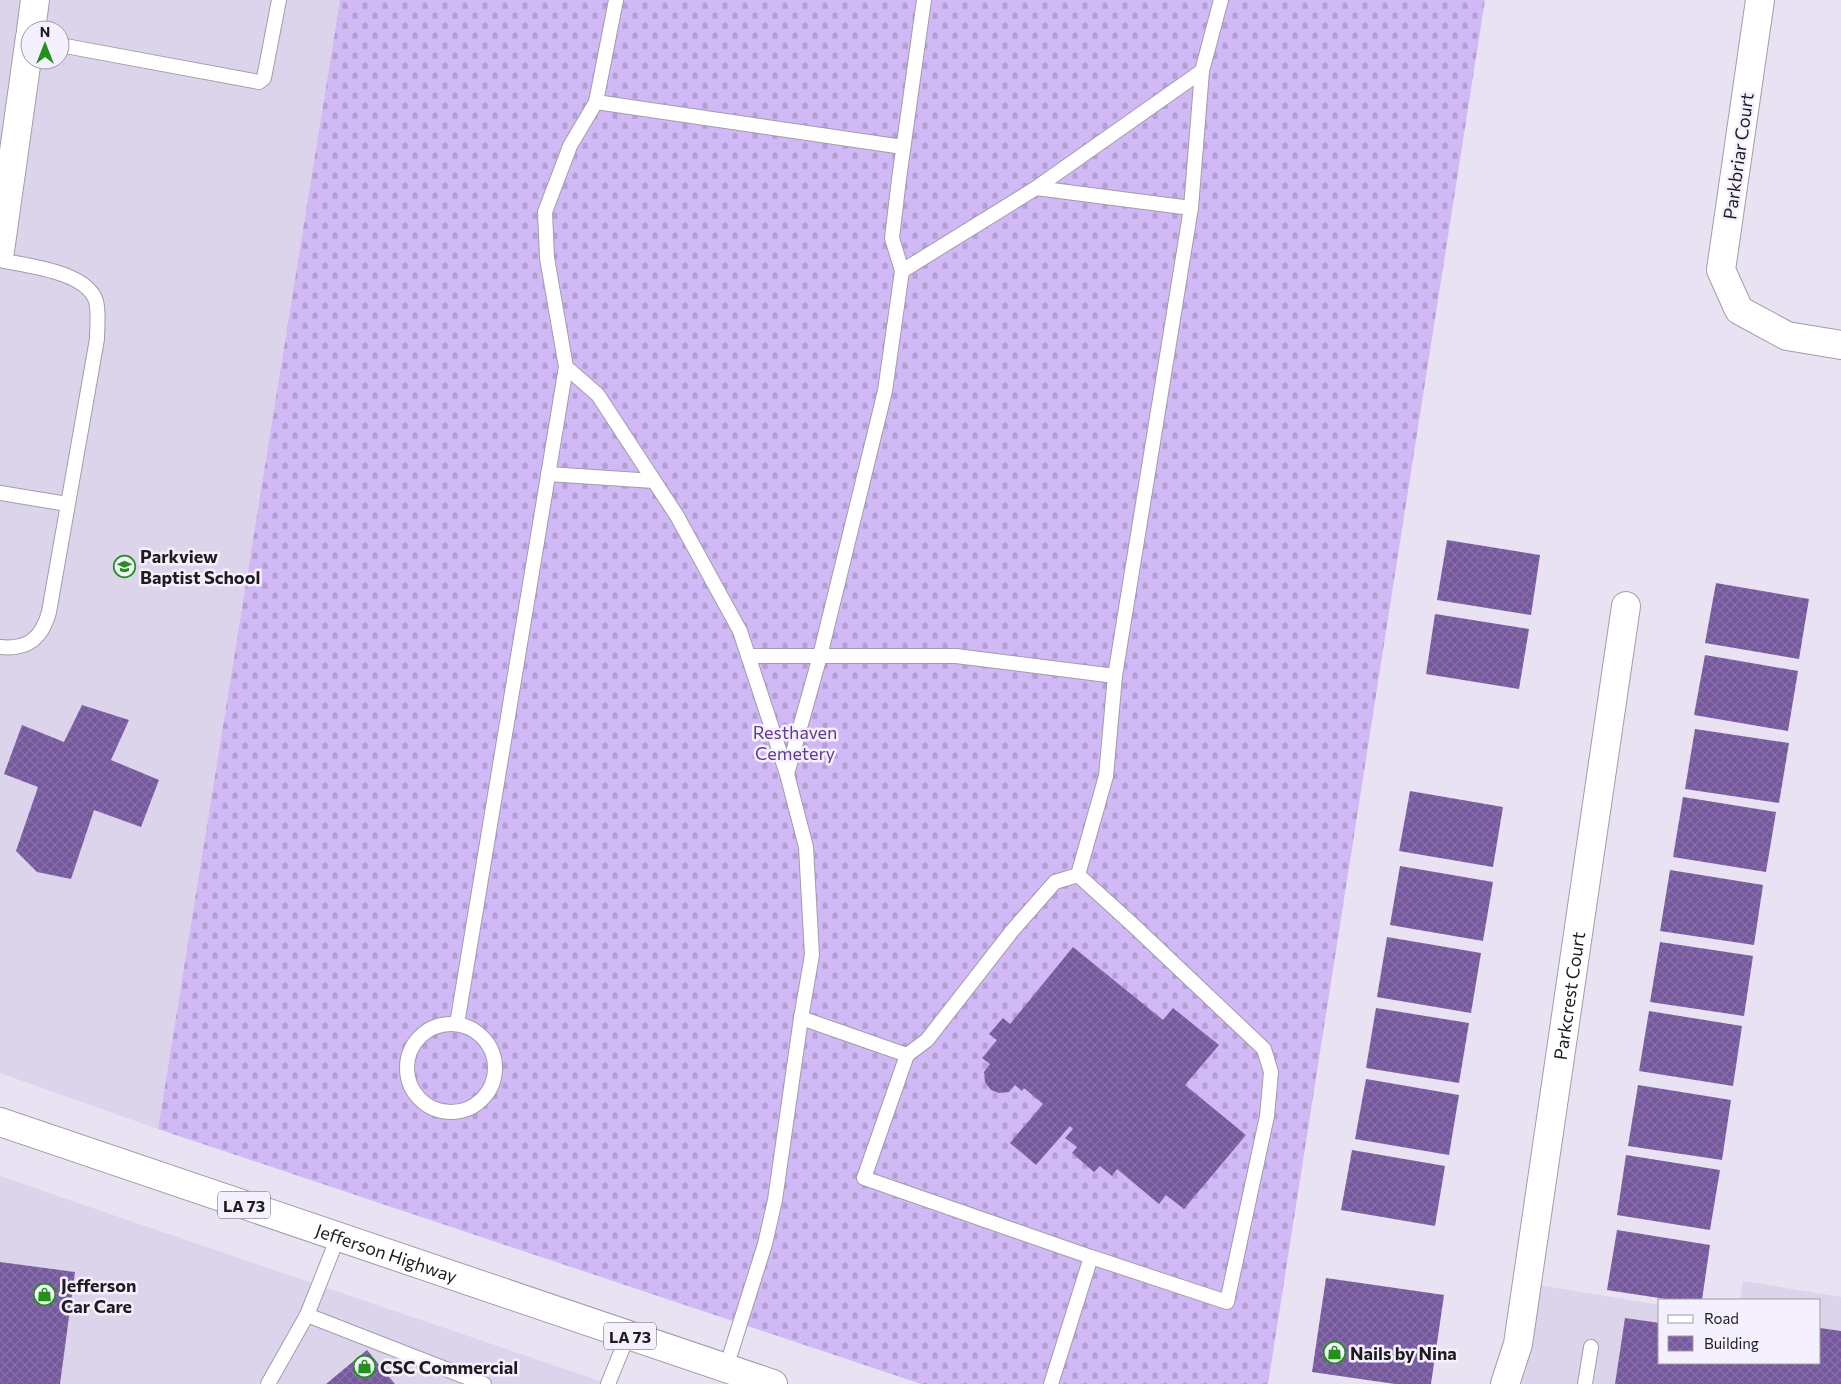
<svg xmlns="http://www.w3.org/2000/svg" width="1841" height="1384" font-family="Commissioner,sans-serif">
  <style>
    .built { fill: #dcd4eb; fill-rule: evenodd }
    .cemetery { fill: url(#cemetery-stones) }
    .building { fill: url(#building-cross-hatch) }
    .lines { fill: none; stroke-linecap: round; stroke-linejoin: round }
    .lane-casing { stroke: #a29cab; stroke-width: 16 }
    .street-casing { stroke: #a29cab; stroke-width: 30 }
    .primary-casing { stroke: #a29cab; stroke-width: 30 }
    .lane { stroke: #fff; stroke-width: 14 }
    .street { stroke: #fff; stroke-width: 28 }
    .primary { stroke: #fff; stroke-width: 28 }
    .labels { text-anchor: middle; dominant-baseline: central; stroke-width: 5; stroke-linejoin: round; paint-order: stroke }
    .shield { fill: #f5f0fd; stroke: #5e5c63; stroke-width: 1 }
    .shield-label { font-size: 16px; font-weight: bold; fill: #1e1c21 }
    .street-label { font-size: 18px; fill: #1e1c21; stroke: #f5f0fd }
    .poi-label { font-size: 18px; font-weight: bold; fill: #1e1c21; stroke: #f5f0fd; text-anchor: start }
    .park-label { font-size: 18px; fill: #633a93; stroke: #f5f0fd }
  </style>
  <defs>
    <pattern id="cemetery-stones" width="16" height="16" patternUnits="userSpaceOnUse" patternTransform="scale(1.25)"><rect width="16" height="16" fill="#d1b9f6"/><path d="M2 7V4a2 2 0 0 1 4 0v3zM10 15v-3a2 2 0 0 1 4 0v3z" fill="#b39ed3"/></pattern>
    <pattern id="building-cross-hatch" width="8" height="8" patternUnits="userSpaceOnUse" patternTransform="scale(1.25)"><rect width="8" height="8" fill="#76589f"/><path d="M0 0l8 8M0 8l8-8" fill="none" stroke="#8871a6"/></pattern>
  </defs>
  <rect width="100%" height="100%" fill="#e8e2f2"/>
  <g class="built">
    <path d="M0 0H340L158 1129 0 1073ZM30 30H60V60H30Z"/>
    <polygon points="0,1176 133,1222 609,1384 0,1384"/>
    <polygon points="1743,1281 1841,1297 1841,1384 1515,1384 1539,1285 1660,1305 1660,1363 1820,1363 1820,1300 1740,1300"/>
  </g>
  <polygon class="cemetery" points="340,0 1485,0 1268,1384 921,1384 158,1129"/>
  <g class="building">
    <polygon points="1447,540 1540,555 1531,615 1437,600"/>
    <polygon points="1716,583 1809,599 1799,659 1705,643"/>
    <polygon points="1435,614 1529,629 1519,689 1426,674"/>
    <polygon points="1705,655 1798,671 1788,731 1694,715"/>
    <polygon points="82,705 129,720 111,760 159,780 141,827 94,810 71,879 37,872 16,851 38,787 4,774 22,725 64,742"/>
    <polygon points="1695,729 1789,743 1779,803 1685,789"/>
    <polygon points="1410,791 1503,807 1493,867 1399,851"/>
    <polygon points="1683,797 1776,812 1766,872 1673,857"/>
    <polygon points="1400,866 1493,882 1483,941 1390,925"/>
    <polygon points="1670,870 1763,885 1754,945 1660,931"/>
    <polygon points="1387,937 1481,953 1471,1013 1377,997"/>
    <polygon points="1660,942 1753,956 1744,1016 1650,1002"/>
    <polygon points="1073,947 1163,1020 1173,1008 1219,1045 1185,1085 1246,1135 1184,1209 1166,1195 1159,1204 1117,1169 1112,1176 1100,1166 1094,1172 1072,1153 1077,1147 1065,1138 1073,1129 1070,1126 1036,1165 1010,1143 1043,1104 1024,1088 1022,1091 1015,1085 1009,1092 999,1093 991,1090 985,1082 984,1072 990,1064 982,1058 997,1040 989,1034 1003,1018 1010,1024"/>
    <polygon points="1376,1008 1469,1023 1459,1083 1366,1068"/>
    <polygon points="1649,1011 1742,1026 1733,1086 1639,1071"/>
    <polygon points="1366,1079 1459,1095 1449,1155 1355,1139"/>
    <polygon points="1638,1085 1731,1100 1722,1160 1628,1146"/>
    <polygon points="1352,1150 1445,1166 1435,1226 1341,1210"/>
    <polygon points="1626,1155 1720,1170 1710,1230 1617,1215"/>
    <polygon points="1617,1230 1710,1245 1702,1300 1672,1300 1607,1290"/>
    <polygon points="0,1262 75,1272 60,1384 0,1384"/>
    <polygon points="1326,1278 1444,1295 1431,1384 1395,1384 1312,1372"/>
    <polygon points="1625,1318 1660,1323 1660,1363 1820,1363 1820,1328 1841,1331 1841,1384 1615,1384"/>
    <polygon points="367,1350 395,1384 326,1384"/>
  </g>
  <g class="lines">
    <defs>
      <g id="lane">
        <polyline points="616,0 596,102 570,146 545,212 547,258 566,367 598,395 677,516 740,631 787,774 806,847 812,955 801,1018"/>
        <polyline points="60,45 259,82 264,78 279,0"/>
        <polyline points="596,102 903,147"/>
        <polyline points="1036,188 1191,208 1202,71"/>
        <path d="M0 260C26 266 86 271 96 301 99 312 97 327 97 339L49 612C42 638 28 650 0 647"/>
        <polyline points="902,271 1036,188 1202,71 1221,0"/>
        <polyline points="548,474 654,481"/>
        <polyline points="0,493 67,504"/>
        <polyline points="748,656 956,656 1115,676 1106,776 1078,875"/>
        <polyline points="1115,676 1191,208"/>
        <polyline points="787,774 820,656 885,391 902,271 892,238 899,179 924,0"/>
        <polyline points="457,1024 566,367"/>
        <circle cx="451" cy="1068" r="44"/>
        <polyline points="907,1055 927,1040 1012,931 1055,882 1078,875 1132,924 1264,1049 1271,1072 1267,1116 1227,1302 1091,1257"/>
        <polyline points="338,1237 307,1315 484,1384"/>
        <polyline points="726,1368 765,1244 775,1200 801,1018 907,1055 864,1178 1091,1257 1051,1384"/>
        <polyline points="268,1384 307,1315"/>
        <polyline points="608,1384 628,1335"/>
        <polyline points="1585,1384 1591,1347"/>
      </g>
      <g id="street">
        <polyline points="1760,0 1721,270 1739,310 1787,336 1841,345"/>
        <polyline points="31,30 35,0"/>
        <polyline points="0,251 30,37"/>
        <path id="s1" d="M1505 1384 1518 1344 1626 606"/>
      </g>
      <g id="primary">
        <path id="s2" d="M0 1122 773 1384"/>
      </g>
    </defs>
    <use href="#lane" class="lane-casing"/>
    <use href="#street" class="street-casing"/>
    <use href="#primary" class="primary-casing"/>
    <use href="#lane" class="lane"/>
    <use href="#street" class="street"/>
    <use href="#primary" class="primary"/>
  </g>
  <defs>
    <symbol id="school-ring" viewBox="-11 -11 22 22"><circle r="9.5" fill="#f5f0fd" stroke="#219119" stroke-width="1.5"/><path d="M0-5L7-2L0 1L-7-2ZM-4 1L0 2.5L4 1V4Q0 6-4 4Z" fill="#219119"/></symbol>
    <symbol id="shop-ring" viewBox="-11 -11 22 22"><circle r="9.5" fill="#f5f0fd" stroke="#219119" stroke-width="1.5"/><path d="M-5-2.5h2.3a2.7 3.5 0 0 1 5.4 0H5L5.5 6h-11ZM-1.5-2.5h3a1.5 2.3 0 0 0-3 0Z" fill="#219119"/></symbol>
  </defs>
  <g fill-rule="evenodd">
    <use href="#school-ring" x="112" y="554" width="25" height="25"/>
    <use href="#shop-ring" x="32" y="1282" width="25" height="25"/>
    <use href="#shop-ring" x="1322" y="1340" width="25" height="25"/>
    <use href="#shop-ring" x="352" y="1354" width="25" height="25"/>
  </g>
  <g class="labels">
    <g class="shield">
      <rect x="218" y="1191.5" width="52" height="27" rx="4"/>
      <rect x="604" y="1322.5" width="52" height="27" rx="4"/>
    </g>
    <g class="shield-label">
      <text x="244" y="1205">LA 73</text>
      <text x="630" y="1336">LA 73</text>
    </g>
    <g class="street-label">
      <text transform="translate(1738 156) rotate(-82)">Parkbriar Court</text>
      <text stroke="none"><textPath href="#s1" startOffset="394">Parkcrest Court</textPath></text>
      <text stroke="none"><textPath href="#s2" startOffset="408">Jefferson Highway</textPath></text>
    </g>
    <g class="poi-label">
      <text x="140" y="556">Parkview<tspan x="140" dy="21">Baptist School</tspan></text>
      <text x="61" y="1285">Jefferson<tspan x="61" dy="21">Car Care</tspan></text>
      <text x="1350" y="1353">Nails by Nina</text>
      <text x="380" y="1367">CSC Commercial</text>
    </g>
    <g class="park-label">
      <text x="795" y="732">Resthaven<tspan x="795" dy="21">Cemetery</tspan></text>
    </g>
  </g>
  <rect x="1658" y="1299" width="162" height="65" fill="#f5f0fd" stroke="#9f9ba5"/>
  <rect x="1668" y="1315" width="25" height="8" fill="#ffffff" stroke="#9f9ba5"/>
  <text x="1704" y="1324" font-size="15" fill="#1e1c21">Road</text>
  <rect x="1668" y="1336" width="25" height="15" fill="url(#building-cross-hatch)" stroke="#9f9ba5"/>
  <text x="1704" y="1349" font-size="15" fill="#1e1c21">Building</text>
  <g transform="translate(45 45)"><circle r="24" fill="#f5f0fd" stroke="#9f9ba5"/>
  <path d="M0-4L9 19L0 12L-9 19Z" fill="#219119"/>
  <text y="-8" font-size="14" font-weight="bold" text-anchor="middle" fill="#1e1c21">N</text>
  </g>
</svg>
